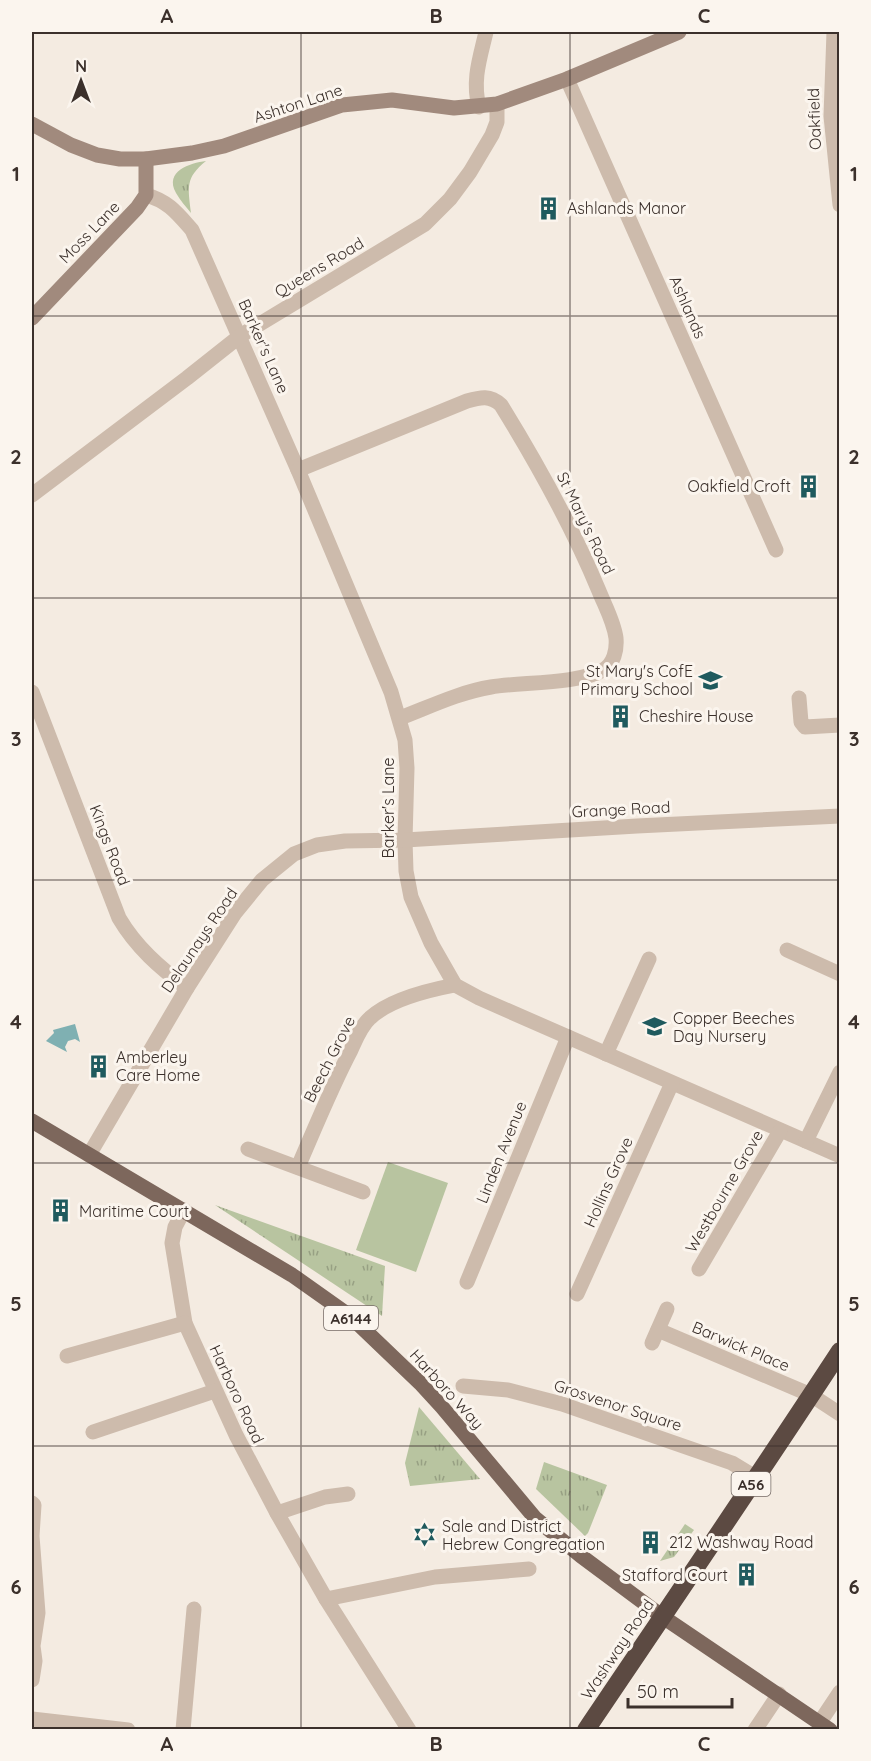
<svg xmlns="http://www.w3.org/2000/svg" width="871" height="1761" font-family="Quicksand,sans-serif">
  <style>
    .grass { fill: url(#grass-tufts) }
    .park { fill: #b8c4a0 }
    .water { fill: #7fb0b2 }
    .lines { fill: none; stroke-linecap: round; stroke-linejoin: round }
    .street { stroke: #cdbbac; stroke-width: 15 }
    .secondary { stroke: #a18a7d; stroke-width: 15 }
    .primary { stroke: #7d675c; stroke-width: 15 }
    .highway { stroke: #5c4a42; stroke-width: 18 }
    .grid { fill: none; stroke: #3b302b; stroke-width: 1.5; stroke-opacity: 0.55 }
    .labels { text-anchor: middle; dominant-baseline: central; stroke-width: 6; stroke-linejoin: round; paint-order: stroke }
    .shield { fill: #fbf5ee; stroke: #756b66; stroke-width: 1.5 }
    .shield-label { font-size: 15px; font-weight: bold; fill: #3b302b }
    .street-label { font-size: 16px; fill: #3b302b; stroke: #fbf5ee }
    .poi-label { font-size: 16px; fill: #3b302b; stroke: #fbf5ee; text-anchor: start }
    .neatline { fill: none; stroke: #3b302b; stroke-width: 2 }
    .grid-label { font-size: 20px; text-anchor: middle; font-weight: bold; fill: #3b302b }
  </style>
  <defs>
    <pattern id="grass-tufts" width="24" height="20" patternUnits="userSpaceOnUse" patternTransform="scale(1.5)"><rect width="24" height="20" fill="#b8c4a0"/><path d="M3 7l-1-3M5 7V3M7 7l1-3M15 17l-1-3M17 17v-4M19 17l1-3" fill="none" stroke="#97a083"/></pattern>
  </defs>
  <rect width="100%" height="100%" fill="#f4ebe1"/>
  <g class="grass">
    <path d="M206 161C185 178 188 187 191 213 186 207 180 200 176 193 164 171 190 163 206 161Z"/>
    <polygon points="215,1205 385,1266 382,1316"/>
    <polygon points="419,1407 480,1479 410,1486 405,1463"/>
    <polygon points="544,1462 607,1485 588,1533 585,1536 536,1489"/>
    <polygon points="685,1524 694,1530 674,1557 660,1561"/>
  </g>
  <polygon class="park" points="388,1162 448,1183 416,1272 356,1250"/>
  <polygon class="water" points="75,1024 80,1042 75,1039 68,1041 65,1047 67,1052 46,1041 54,1033 53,1030"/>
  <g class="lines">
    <g class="street">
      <polyline points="834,32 831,116 840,205"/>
      <polyline points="567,79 776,550"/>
      <path d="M479 107C472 80 480 58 486 32"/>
      <path d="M146 195C168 201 177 213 192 230L298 470 391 692 405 740 407 768 405 840 406 871 411 897 431 943 455 985 479 998 840 1156"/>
      <path d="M298 470 467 401C481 397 490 395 501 405 538 465 572 526 599 591 605 606 614 622 616 638 617 650 614 664 603 670 579 684 520 682 491 687 460 692 429 707 400 718"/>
      <polyline points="32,495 187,378 240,336 425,224 450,199 470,172 492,135 497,122 497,104"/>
      <path d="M32 692 119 918C136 947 160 968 187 988"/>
      <polyline points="799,698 801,722 805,727 840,725"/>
      <polyline points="787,950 840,974"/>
      <polyline points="606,1054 649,959"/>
      <polyline points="806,1141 840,1072"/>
      <polyline points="248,1149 363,1192"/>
      <polyline points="89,1155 187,988 235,913 262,880 294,854 317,845 345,841 405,840 637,826 840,816"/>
      <path d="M298 1167C315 1128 331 1088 351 1050 356 1039 361 1026 370 1018 389 1000 429 990 455 985"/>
      <polyline points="184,1210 175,1227 172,1243 185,1323 236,1435 277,1513 326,1599 409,1730"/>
      <polyline points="699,1269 780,1131"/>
      <polyline points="467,1282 568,1037"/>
      <polyline points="577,1294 672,1083"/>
      <polyline points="658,1330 811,1395 840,1414"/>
      <polyline points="652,1343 667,1309"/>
      <polyline points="67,1356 185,1323"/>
      <polyline points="463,1386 508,1390 562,1404 732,1463 755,1477"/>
      <polyline points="93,1432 215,1391"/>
      <polyline points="32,1503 34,1505 32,1536 38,1613 33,1646 35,1661 32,1680"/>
      <polyline points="277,1513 325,1497 348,1494"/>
      <polyline points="326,1599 435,1577 529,1569"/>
      <polyline points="32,1719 128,1730"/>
      <polyline points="820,1722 840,1692"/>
      <polyline points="183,1730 194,1609"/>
      <polyline points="755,1730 779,1694"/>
    </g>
    <g class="secondary">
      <polyline points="32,124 71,145 97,155 120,159 146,159 192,153 224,146 342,105 392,100 454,108 497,104 567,79 679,32"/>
      <polyline points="32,318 137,208 146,195 146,159"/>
    </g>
    <polyline class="primary" points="32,1121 292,1275 350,1316 420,1383 442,1407 535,1518 581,1556 663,1617 830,1730"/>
    <path class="highway" d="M586 1730C671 1604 757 1478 840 1351"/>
  </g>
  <path class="grid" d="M301 32V1730M570 32V1730M32 316H840M32 598H840M32 880H840M32 1163H840M32 1446H840"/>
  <defs>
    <symbol id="building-bare" viewBox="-9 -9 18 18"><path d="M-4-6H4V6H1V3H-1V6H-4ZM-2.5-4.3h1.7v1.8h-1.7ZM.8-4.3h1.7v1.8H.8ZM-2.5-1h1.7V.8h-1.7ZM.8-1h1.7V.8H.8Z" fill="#1f5a5e" stroke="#fbf5ee" stroke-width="2.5" paint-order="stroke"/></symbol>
    <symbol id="school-bare" viewBox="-9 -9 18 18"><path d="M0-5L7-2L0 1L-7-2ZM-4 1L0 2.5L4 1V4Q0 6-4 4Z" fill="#1f5a5e" stroke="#fbf5ee" stroke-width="2.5" paint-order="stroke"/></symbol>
    <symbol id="synagogue-bare" viewBox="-9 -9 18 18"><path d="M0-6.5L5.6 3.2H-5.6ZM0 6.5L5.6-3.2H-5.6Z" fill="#1f5a5e" stroke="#fbf5ee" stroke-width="2.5" paint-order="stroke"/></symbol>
  </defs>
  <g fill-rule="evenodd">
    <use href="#building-bare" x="532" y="192" width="33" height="33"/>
    <use href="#building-bare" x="792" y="470" width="33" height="33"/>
    <use href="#school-bare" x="694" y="664" width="33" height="33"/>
    <use href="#building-bare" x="604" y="700" width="33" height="33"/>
    <use href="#school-bare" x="638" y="1010" width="33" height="33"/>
    <use href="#building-bare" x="82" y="1050" width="33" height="33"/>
    <use href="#building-bare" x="44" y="1194" width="33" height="33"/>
    <use href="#synagogue-bare" x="408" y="1518" width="33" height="33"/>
    <use href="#building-bare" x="634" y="1526" width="33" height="33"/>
    <use href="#building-bare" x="730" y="1558" width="33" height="33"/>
  </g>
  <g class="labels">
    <g class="shield">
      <rect x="324" y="1306" width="54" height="24" rx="4.5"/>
      <rect x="731.5" y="1472" width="39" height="24" rx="4.5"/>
    </g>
    <g class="shield-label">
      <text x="351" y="1318">A6144</text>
      <text x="751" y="1484">A56</text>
    </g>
    <g class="street-label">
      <text transform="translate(298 103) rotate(-18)">Ashton Lane</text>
      <text transform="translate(814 119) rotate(-92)">Oakfield</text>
      <text transform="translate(89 232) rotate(-46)">Moss Lane</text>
      <text transform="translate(319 267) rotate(-31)">Queens Road</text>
      <text transform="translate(688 307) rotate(66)">Ashlands</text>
      <text transform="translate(264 346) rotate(66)">Barker's Lane</text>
      <text transform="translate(586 523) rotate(64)">St Mary's Road</text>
      <text transform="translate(388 808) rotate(-90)">Barker's Lane</text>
      <text transform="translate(621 809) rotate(-3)">Grange Road</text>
      <text transform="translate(110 845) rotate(69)">Kings Road</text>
      <text transform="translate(199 940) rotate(-56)">Delaunays Road</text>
      <text transform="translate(329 1059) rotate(-63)">Beech Grove</text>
      <text transform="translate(501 1152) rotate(-68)">Linden Avenue</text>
      <text transform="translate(608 1182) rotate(-66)">Hollins Grove</text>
      <text transform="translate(724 1191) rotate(-60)">Westbourne Grove</text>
      <text transform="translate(741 1346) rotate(23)">Barwick Place</text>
      <text transform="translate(447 1389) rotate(48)">Harboro Way</text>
      <text transform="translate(237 1394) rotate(65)">Harboro Road</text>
      <text transform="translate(618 1405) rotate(18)">Grosvenor Square</text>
      <text transform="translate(617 1649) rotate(-56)">Washway Road</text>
    </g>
    <g class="poi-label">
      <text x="567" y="208">Ashlands Manor</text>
      <text x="791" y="486" text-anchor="end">Oakfield Croft</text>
      <text x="693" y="671" text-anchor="end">St Mary's CofE<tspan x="693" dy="18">Primary School</tspan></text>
      <text x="639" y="716">Cheshire House</text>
      <text x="673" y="1018">Copper Beeches<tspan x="673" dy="18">Day Nursery</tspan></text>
      <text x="116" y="1057">Amberley<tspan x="116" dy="18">Care Home</tspan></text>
      <text x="79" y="1211">Maritime Court</text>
      <text x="442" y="1526">Sale and District<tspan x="442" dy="18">Hebrew Congregation</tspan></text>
      <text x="669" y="1542">212 Washway Road</text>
      <text x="728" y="1575" text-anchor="end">Stafford Court</text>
    </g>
  </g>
  <rect width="871" height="1761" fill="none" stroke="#fbf5ee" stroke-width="66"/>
  <g transform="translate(81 81)" stroke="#fbf5ee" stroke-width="4.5" paint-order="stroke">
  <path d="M0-4.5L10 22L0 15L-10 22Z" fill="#3b302b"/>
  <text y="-9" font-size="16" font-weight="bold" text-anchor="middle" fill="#3b302b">N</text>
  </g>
  <path d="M628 1698v9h104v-9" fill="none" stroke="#3b302b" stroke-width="3"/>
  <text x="637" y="1698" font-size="18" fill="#3b302b" stroke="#fbf5ee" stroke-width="4.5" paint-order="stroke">50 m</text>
  <rect x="33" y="33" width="805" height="1695" class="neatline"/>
  <g class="grid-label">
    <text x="167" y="23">A</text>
    <text x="436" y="23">B</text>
    <text x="704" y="23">C</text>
    <text x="16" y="181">1</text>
    <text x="854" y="181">1</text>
    <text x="16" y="464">2</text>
    <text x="854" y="464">2</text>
    <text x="16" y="746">3</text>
    <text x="854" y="746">3</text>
    <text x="16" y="1029">4</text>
    <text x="854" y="1029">4</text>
    <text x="16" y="1311">5</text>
    <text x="854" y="1311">5</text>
    <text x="16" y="1594">6</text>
    <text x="854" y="1594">6</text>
    <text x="167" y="1751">A</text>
    <text x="436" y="1751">B</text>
    <text x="704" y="1751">C</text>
  </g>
</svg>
